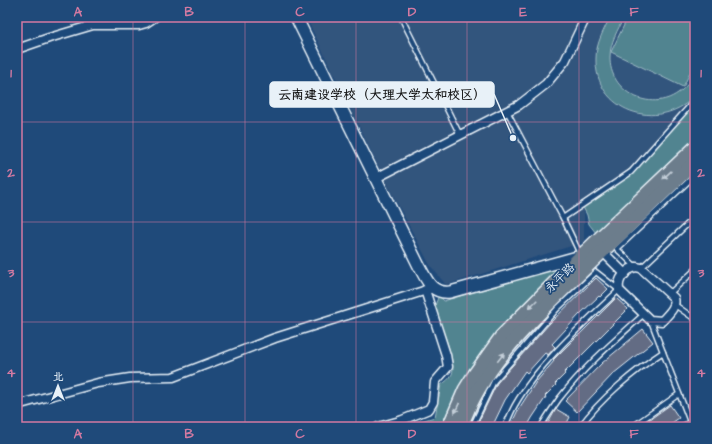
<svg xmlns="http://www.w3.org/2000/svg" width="712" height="444" font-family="'Architects Daughter','LXGW WenKai TC',sans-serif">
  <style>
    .built { fill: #33547d }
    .green { fill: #518490; stroke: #9cbac4 }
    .building { fill: #636c84; stroke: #e8f1f8 }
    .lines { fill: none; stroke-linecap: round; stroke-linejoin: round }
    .lane-casing { stroke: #e8f1f8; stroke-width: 7 }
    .street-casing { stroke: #e8f1f8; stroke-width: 11 }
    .secondary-casing { stroke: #e8f1f8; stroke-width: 14 }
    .primary-casing { stroke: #e8f1f8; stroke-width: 16 }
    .lane { stroke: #1f4a7a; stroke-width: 4 }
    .street { stroke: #1f4a7a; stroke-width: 8 }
    .secondary { stroke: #1f4a7a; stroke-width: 11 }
    .primary { stroke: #6c7d8c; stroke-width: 13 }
    .oneway { fill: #c3ced8 }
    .grid { fill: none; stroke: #d37aa2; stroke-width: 1; stroke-opacity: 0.55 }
    .labels { text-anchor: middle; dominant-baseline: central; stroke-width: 3.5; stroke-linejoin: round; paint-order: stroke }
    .street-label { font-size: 12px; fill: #e8f1f8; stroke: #1f4a7a }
    .leader { fill: none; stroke: #e8f1f8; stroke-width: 1.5 }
    .callout-dot { fill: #e8f1f8; stroke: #1f4a7a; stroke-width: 1.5 }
    .callout { fill: #e8f1f8; stroke: #e8f1f8; stroke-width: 1.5 }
    .callout-label { font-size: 13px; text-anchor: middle; font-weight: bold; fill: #111 }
    .neatline { fill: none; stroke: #d37aa2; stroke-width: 1.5 }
    .grid-label { font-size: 13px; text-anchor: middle; font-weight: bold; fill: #d37aa2 }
  </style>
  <rect width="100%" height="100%" fill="#1f4a7a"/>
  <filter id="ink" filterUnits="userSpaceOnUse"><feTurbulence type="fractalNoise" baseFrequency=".025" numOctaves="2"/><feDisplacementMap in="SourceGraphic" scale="8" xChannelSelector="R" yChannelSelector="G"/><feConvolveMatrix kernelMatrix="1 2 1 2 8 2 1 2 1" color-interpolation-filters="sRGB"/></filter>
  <g filter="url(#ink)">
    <polygon class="built" points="306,17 695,17 695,95 625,181 584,212 584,242 446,285 430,265 388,186"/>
    <g class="green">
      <path d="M610 17H624C618 30 610 42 610 57 609 92 650 113 678 93 686 88 691 80 695 72V96L694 97C657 133 594 111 596 58 596 43 604 30 610 17Z"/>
      <polygon points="628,17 695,17 695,63 683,87 611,52"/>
      <polygon points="695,97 695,137 596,233 589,224 587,215 583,207 637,163"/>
      <path d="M553 266 558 270 492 338 457 391 442 427H403L402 426 435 417 441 385C445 382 450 379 452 374 457 362 439 322 434 308L439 295 444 301Z"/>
    </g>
    <g class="building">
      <polygon points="596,278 608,289 600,297 599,296 580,314 552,344 555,347 548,355 545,353 527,373 525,371 505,400 492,427 476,427 497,383 549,324"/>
      <polygon points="616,298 628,309 564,373 565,374 555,384 556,385 545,396 546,397 532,418 527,427 510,427 518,410 536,382 554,361 553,360 578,335 579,335"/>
      <polygon points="643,329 653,342 613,374 577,412 565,401 602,363"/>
      <polygon points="670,405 679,418 666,427 639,427"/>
      <polygon points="556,409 570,417 565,427 546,427"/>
    </g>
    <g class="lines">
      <defs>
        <g id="lane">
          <polyline points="401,17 460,135"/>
          <polyline points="507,111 563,218 580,254"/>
          <polyline points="563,218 631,172 695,100"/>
          <polyline points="636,267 617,249 695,175"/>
          <polyline points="641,268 695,217"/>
          <polyline points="669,294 695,270"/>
          <polyline points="675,305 695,319"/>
          <polyline points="651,321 692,427"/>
          <path d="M472 427 494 381 557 309 596 272 619 290C584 323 539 363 515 405 511 412 508 420 505 427"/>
          <path d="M541 427C546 417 553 408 559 399 584 367 614 341 644 314"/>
          <path d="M580 427C600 399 634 371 663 352"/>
          <polyline points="632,427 679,394"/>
          <polyline points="682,427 690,422"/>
        </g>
        <g id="street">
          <polyline points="17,49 49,38 93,25 139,25 146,23 155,17"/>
          <polyline points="376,178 519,105 546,84 565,61 586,17"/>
          <polyline points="600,249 625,274"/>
          <path d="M636 267 641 268 674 298C677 307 668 314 662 321L650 320 619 290C617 279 626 269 636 267Z"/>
          <polyline points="17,405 98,383 130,378 173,377 275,338 433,288"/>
          <polyline points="400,421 429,409 433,402 435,382 448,367 446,355 425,290"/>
          <polyline points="378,427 400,421 401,427"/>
        </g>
        <path id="secondary" d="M296 17 419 266C427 280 431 294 450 292L581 256"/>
        <g id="primary">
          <polyline points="449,427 465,390 475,374 502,336 581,256 695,148"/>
          <path d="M461 427C482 365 533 319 579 274 617 237 656 200 695 162"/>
        </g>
      </defs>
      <use href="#lane" class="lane-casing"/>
      <use href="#street" class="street-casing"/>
      <use href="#secondary" class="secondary-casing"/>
      <use href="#primary" class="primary-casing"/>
      <use href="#lane" class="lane"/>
      <use href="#street" class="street"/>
      <use href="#secondary" class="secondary"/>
      <use href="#primary" class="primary"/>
    </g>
    <defs><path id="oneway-solid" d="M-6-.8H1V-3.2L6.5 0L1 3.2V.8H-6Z"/></defs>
    <g class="oneway">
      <use href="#oneway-solid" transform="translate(667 175) rotate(137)"/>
      <use href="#oneway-solid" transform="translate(533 304) rotate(135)"/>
      <use href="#oneway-solid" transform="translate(501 357) rotate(-52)"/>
      <use href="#oneway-solid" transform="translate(457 408) rotate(115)"/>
    </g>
  </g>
  <path class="grid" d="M133 17V427M245 17V427M356 17V427M467 17V427M579 17V427M17 122H695M17 222H695M17 322H695"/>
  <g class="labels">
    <g class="street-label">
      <text transform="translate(560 278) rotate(-45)">永平路</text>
    </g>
  </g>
  <path class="leader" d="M513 138L494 94"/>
  <circle class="callout-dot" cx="513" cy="138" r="4"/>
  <rect class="callout" x="270" y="82" width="224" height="25" rx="4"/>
  <g class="callout-label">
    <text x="382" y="99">云南建设学校（大理大学太和校区）</text>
  </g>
  <rect width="712" height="444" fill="none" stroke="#1f4a7a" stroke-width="44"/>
  <g transform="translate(58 386)" stroke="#1f4a7a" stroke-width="3" paint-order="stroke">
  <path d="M0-3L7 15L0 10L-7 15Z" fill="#e8f1f8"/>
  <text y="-6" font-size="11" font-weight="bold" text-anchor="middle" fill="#e8f1f8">北</text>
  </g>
  <rect x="22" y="22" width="668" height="400" class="neatline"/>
  <g class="grid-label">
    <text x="78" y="16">A</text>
    <text x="189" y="16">B</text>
    <text x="300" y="16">C</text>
    <text x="412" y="16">D</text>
    <text x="523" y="16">E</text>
    <text x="634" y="16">F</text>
    <text x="11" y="77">1</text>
    <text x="701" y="77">1</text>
    <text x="11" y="177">2</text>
    <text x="701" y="177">2</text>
    <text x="11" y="277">3</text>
    <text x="701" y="277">3</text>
    <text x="11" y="377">4</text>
    <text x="701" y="377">4</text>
    <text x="78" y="438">A</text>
    <text x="189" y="438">B</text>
    <text x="300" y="438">C</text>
    <text x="412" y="438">D</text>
    <text x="523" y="438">E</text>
    <text x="634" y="438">F</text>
  </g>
</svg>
